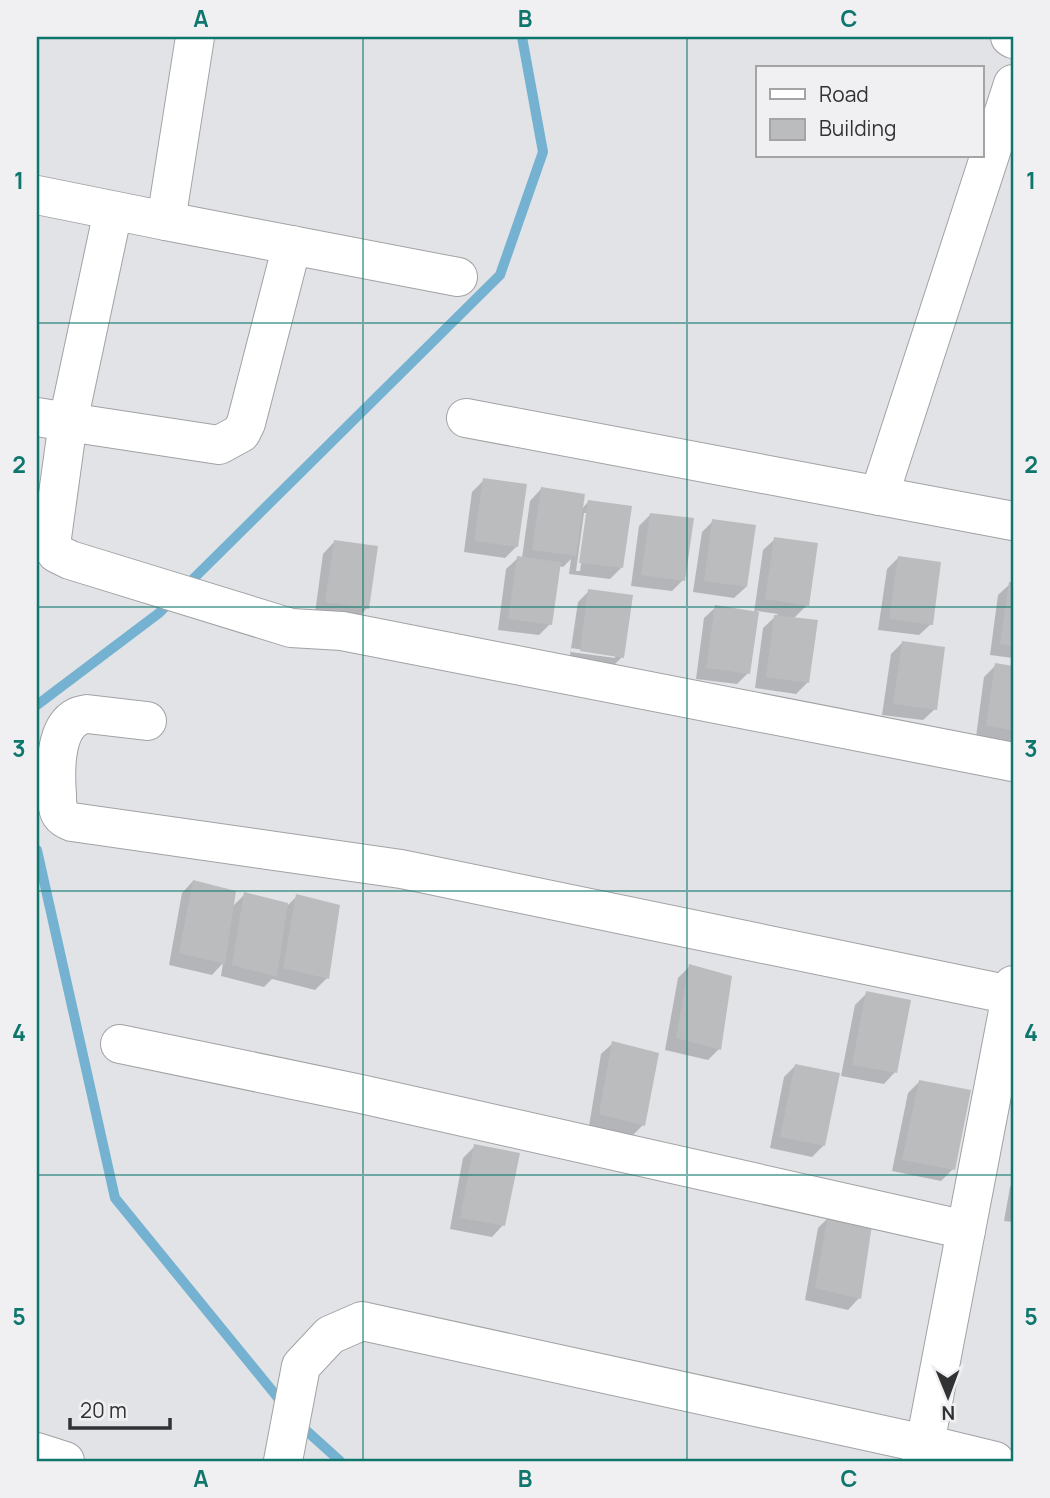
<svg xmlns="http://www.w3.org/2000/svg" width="1050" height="1498" font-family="Manrope,sans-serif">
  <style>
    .shadow { fill: #0003; fill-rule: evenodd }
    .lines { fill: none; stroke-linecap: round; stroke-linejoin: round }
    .stream { stroke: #75b2d1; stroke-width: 10 }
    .building { fill: #bbbcbe }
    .minor-casing { stroke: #a1a2a4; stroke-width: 40 }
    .minor { stroke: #fff; stroke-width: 38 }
    .grid { fill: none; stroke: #0f766e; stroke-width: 2; stroke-opacity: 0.55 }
    .neatline { fill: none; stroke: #0f766e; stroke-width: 2.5 }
    .grid-label { font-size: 23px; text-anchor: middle; font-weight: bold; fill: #0f766e }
  </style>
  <rect width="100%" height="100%" fill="#e2e3e6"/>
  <g class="shadow">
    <polygon points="484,480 517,546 505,558 464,552 472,492"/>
    <path d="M541 489 581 510 588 502 621 568 610 579 569 574 571 559 563 567 559 566 550 624 539 635 498 630 506 569 518 558H522L530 501ZM584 513H588L580 571H576Z"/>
    <polygon points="651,514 683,580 672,591 631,586 639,526"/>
    <polygon points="713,521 746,587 734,598 693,592 702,532"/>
    <polygon points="775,539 807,605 793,619 808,682 796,694 755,688 763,628 778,614 757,611 748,673 737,684 696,679 704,618 716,607 754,613 763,550"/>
    <polygon points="334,542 367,608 356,620 315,613 323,554"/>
    <polygon points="898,558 931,624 919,635 878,630 887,569"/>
    <polygon points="1010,584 1013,584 1013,658 990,655 998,595"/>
    <path d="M589 591 622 657 611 668 569 662 578 602ZM571 648 615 655V658L571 652Z"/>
    <polygon points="902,643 935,709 923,720 882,715 891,654"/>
    <polygon points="996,665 1013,668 1013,742 976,737 984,677"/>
    <polygon points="193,881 232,907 245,894 288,905 297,896 327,978 315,990 272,979 264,987 221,976 223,963 212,975 169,965 182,893"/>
    <polygon points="690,966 719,1049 708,1060 665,1050 678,978"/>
    <polygon points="867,993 895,1072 884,1084 841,1076 855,1005"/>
    <polygon points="613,1043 643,1125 632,1136 589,1126 601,1054"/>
    <polygon points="795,1066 824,1145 812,1157 770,1148 784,1077"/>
    <polygon points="919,1082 953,1169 941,1181 892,1171 908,1093"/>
    <polygon points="475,1146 503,1225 492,1237 450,1229 463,1158"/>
    <polygon points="1013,1184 1013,1222 1004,1221 1010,1187"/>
    <polygon points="829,1217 859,1298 848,1310 805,1300 818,1228"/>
  </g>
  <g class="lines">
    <g class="stream">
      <polyline points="185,587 500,275 543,152 522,37"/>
      <polyline points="37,705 159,613 172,600"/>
      <polyline points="37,850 115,1198 283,1404"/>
      <polyline points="299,1424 340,1461"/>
    </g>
  </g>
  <g class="building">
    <polygon points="483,478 527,484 518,547 474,541"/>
    <polygon points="541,487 585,494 576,556 532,550"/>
    <polygon points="588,500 632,506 623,568 579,563"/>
    <polygon points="650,513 694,518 685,581 641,575"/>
    <polygon points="712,519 756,525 747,587 704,581"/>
    <polygon points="774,537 818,543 809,606 765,599"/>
    <polygon points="334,540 378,546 369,609 325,602"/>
    <polygon points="517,556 561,562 552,625 508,619"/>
    <polygon points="898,556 941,562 933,625 889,619"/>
    <polygon points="1009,582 1013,582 1013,646 1000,644"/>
    <polygon points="588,589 633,595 624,658 580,651"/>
    <polygon points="715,605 759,612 750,674 706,668"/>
    <polygon points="774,615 818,620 809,683 766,677"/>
    <polygon points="902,641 945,647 937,710 893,704"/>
    <polygon points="995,663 1013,666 1013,730 986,726"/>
    <polygon points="193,880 236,891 225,964 179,953"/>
    <polygon points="244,892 288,903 277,977 232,965"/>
    <polygon points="296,894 340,905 329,979 283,968"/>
    <polygon points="689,964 732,976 721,1050 676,1038"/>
    <polygon points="866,991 911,1000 897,1073 852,1065"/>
    <polygon points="612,1041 659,1053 645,1126 599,1114"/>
    <polygon points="795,1064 840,1073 825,1146 780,1137"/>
    <polygon points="919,1080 971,1090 955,1170 902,1160"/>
    <polygon points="474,1144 520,1153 505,1226 460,1218"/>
    <polygon points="828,1215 872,1225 861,1299 815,1288"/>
  </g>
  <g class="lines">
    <defs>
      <g id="minor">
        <polyline points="1010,37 1013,39"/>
        <polyline points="37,195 166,221 195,37"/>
        <polyline points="166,221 458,277"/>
        <polyline points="292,245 246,423 241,433 219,445 68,422 51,545 56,553 70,560 291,628 342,631 1013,762"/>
        <polyline points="37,417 68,422 113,211"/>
        <polyline points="466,418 1013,521"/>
        <polyline points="879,496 1013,84"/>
        <path d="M147 721 87 714C54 718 55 769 57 795 57 801 57 811 62 816 64 819 68 820 72 822L401 869 1011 995"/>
        <polyline points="120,1044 361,1094 966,1230"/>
        <polyline points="37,1452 65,1461"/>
        <polyline points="283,1461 301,1366 330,1335 362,1321 925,1444 921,1461"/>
        <polyline points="995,1461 925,1444 1013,985"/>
      </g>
    </defs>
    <use href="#minor" class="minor-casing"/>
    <use href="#minor" class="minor"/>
  </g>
  <path class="grid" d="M363 37V1461M687 37V1461M37 323H1013M37 607H1013M37 891H1013M37 1175H1013"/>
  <rect width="1050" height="1498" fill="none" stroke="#f0f0f3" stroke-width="77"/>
  <rect x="756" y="66" width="228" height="91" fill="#f0f0f3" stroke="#a4a4a6" stroke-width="2"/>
  <rect x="770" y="89" width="35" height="10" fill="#ffffff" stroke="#a4a4a6" stroke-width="2"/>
  <text x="819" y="102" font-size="21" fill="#313233">Road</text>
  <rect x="770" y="119" width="35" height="21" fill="#bbbcbe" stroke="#a4a4a6" stroke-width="2"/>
  <text x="819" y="136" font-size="21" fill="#313233">Building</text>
  <g transform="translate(948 1396) rotate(179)" stroke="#f0f0f3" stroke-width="5" paint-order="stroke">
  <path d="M0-5L12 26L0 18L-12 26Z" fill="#313233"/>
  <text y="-10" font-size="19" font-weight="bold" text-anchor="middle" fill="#313233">N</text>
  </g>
  <path d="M70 1418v10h100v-10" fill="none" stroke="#313233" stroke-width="3.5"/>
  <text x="80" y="1418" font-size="21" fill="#313233" stroke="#f0f0f3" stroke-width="5" paint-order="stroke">20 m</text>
  <rect x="38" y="38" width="974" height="1422" class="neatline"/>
  <g class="grid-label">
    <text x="201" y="27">A</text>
    <text x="525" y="27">B</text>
    <text x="849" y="27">C</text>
    <text x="19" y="189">1</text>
    <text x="1031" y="189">1</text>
    <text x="19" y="473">2</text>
    <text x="1031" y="473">2</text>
    <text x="19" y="757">3</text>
    <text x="1031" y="757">3</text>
    <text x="19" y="1041">4</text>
    <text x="1031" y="1041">4</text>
    <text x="19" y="1325">5</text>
    <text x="1031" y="1325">5</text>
    <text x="201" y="1487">A</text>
    <text x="525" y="1487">B</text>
    <text x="849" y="1487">C</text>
  </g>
</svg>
